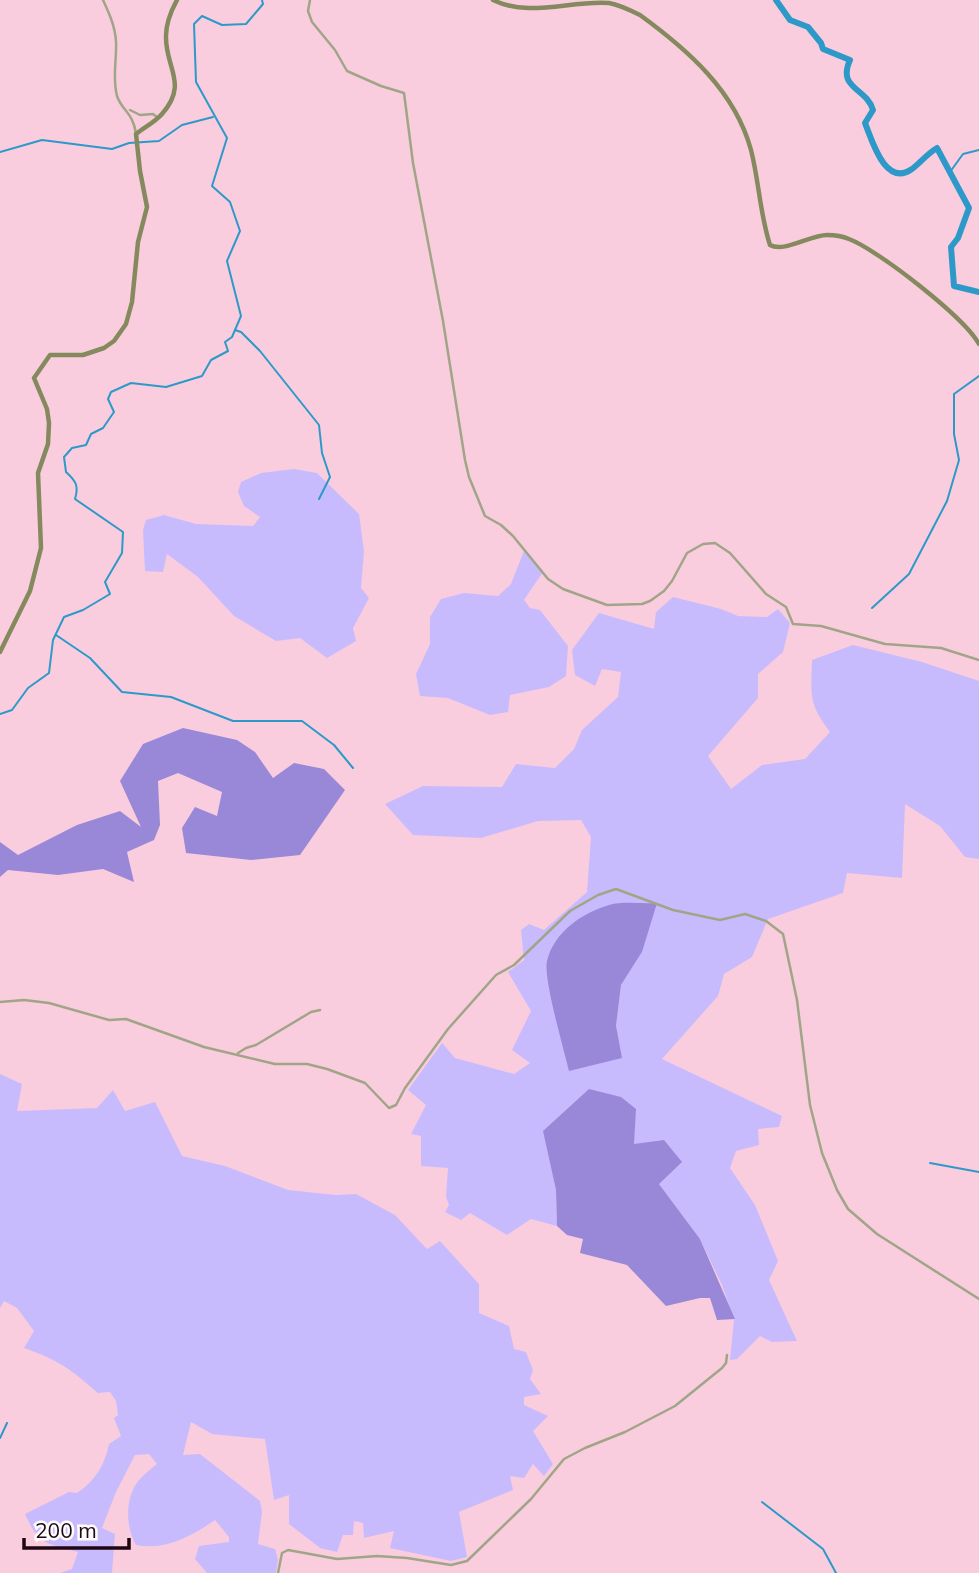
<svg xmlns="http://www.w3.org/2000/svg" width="979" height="1573" font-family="Mulish,sans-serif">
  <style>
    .green { fill: #c8bbfd; fill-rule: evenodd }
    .forest { fill: #9987d8 }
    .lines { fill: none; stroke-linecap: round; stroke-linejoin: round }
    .stream { stroke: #2d99c9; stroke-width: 2 }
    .river { stroke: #2d99c9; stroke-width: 6 }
    .street { stroke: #a1a587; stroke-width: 2.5 }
    .secondary { stroke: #858a5e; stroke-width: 4.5 }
  </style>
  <rect width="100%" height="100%" fill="#facdde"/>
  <g class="green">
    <polygon points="294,469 317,473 359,514 364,551 361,588 369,598 353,628 356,641 327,658 300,638 276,641 234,616 198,577 167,554 163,572 145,571 143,530 146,520 164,515 196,524 253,526 260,517 244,506 238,492 241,482 261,473"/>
    <polygon points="524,551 543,572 524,600 530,608 540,610 568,646 566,676 549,687 510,695 508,712 490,715 448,698 420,696 416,674 430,644 430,617 441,599 464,593 498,596 511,584"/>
    <path d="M673 597 721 609 738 616 767 617 778 609 790 623 783 652 758 674V698L708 756 731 789 762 765 805 759 830 732C808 703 811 695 812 660L853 645 922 662 979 681V859L965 857 940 826 905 804 902 878 847 873 843 893 768 919 752 957 724 974 718 996 662 1059 782 1116 779 1127 758 1129 759 1145 736 1151 730 1168 755 1205 778 1261 769 1280 797 1341 772 1342 760 1336 737 1359 730 1360 734 1319 722 1285 700 1239 659 1184 634 1144 633 1137 544 1131 556 1190 557 1226 531 1219 507 1235 470 1213 461 1220 445 1212 449 1205 446 1197 448 1168 421 1166V1136L411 1134 426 1105 408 1090 442 1043 455 1058 514 1074 530 1063 512 1050 531 1011 508 972 524 960 521 930 529 924 544 930 587 892 591 837 581 820 538 821 481 838 413 835 385 804 423 786 502 787 516 764 555 768 574 749 582 730 618 697 621 672 602 669 595 686 575 675 572 650 599 613 654 629 656 612ZM610 904 642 952 621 985 616 1026Z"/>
    <path d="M0 1074 22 1084 17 1111 97 1108 113 1090 125 1111 155 1102 182 1156 225 1166 288 1190 336 1195 356 1194 395 1215 427 1249 440 1241 479 1284V1313L509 1326 514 1349 526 1352 533 1370 530 1379 541 1394 524 1397V1405L548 1416 533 1431 553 1464 544 1476 533 1464 524 1478 510 1476 513 1490 459 1512 467 1557 451 1561 390 1548 394 1531 364 1538 363 1523 354 1521 353 1535H343L337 1552 320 1548 289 1524V1495L274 1500 265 1439 212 1434 191 1422 183 1455 200 1454 260 1501 262 1512 258 1544 275 1549 278 1560 276 1573H207L195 1559 199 1546 229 1542V1537L215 1520C192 1536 165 1551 136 1545 125 1526 125 1497 139 1480 144 1474 151 1469 157 1464L149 1454 135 1455 116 1492 102 1528 115 1534 112 1573H60L72 1569 78 1552C47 1544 38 1544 25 1514L69 1492 77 1493C95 1481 105 1465 109 1444L121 1436 114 1418 118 1415 116 1401 110 1392 98 1393C70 1369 59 1360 24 1348L34 1331 17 1308 4 1301 0 1308Z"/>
  </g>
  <g class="forest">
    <polygon points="183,728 237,740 255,752 273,778 294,763 324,769 345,790 300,855 251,860 186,853 182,828 195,807 217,816 222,792 178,773 158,781 160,825 154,840 127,852 134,882 103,869 58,875 8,870 0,877 0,842 18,855 77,825 120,811 141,827 120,781 143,744"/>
    <path d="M657 903 642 952 621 985 616 1026 622 1058 569 1071C564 1049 543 979 547 961 554 932 582 913 609 905 623 901 642 904 657 903Z"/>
    <polygon points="589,1089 621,1097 636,1109 634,1144 664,1140 682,1162 659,1184 700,1239 735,1319 717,1320 710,1298 700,1298 666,1306 627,1265 580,1253 583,1239 567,1235 557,1226 556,1190 543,1131"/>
  </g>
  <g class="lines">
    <g class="stream">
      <polyline points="0,152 42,140 112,149 129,143 159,141 182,125 213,117"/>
      <polyline points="950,172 963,154 979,150"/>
      <polyline points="235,330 241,332 260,351 319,425 322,453 330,477 319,499"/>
      <polyline points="872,608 909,574 947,501 959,460 954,434 954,394 979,376"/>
      <polyline points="56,635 90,658 122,692 171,697 233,721 302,721 334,745 353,768"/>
      <path d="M0 714 12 710 28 688 49 673 53 640 64 617 83 610 110 594 105 582 122 553 123 532 75 499C79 486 76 481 66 472L64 457 72 448 86 445 91 434 103 428 114 412 108 399 111 392 131 383 166 387 202 376 211 360 228 351 225 342 232 337 241 316 227 261 240 231 230 202 212 186 227 138 196 82 194 24 202 16 222 25 246 24 263 4 262 0"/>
      <polyline points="930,1163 979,1172"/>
      <polyline points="0,1438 7,1423"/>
      <polyline points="762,1502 823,1549 836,1573"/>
    </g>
    <path class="river" d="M776 0 790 20 808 27 821 43 823 49 850 60C837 89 866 87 873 110L865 123C872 140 885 188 912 169 921 162 927 154 937 148L969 208 958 238 951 247 954 286 979 292"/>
    <g class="street">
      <path d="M103 0C109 13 115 26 116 41 117 60 112 77 117 96 122 111 133 112 136 134"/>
      <polyline points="310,0 308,11 312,22 335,50 347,71 381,86 404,93 413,163 443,321 465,460 469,477 485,516 501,525 513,536 548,579 563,589 607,605 642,604 650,601 664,591 672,581 687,553 703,544 715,543 730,553 766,594 786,607 793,624 821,626 885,644 941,648 979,660"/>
      <polyline points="130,110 140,115 153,114 158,118"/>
      <polyline points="0,1002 24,1000 49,1003 109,1020 126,1019 204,1047 275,1064 307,1064 327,1069 365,1083 389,1108 396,1105 405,1088 448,1029 496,975 514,965 570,911 598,895 616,889 673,910 720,920 745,914 766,921 783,934 797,1000 810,1105 822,1153 837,1190 848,1209 877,1234 979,1299"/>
      <polyline points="238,1053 246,1048 256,1045 311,1012 320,1010"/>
      <polyline points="278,1573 282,1553 288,1550 337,1559 377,1556 407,1558 451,1565 467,1561 531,1499 564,1459 585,1448 625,1432 675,1406 722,1368 726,1363 727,1355"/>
    </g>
    <g class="secondary">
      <path d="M493 0C530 18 570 0 609 3 620 5 630 10 640 15 688 50 735 91 751 150 759 181 760 215 770 245 784 253 810 235 827 235 834 235 842 236 849 239 878 250 964 317 979 344"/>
      <path d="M0 652 30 591 41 548 38 473 48 444 49 423 47 409 34 378 50 355H83L104 348 114 341 126 324 132 302 138 242 147 207 140 171 136 134C145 127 155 122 162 114 189 83 165 68 166 36 166 24 171 11 177 0"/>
    </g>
  </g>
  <path d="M24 1538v10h105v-10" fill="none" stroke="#1e0612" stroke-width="3.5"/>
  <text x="35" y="1538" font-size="21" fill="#1e0612" stroke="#fcfcfc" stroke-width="5" paint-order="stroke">200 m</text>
</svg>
